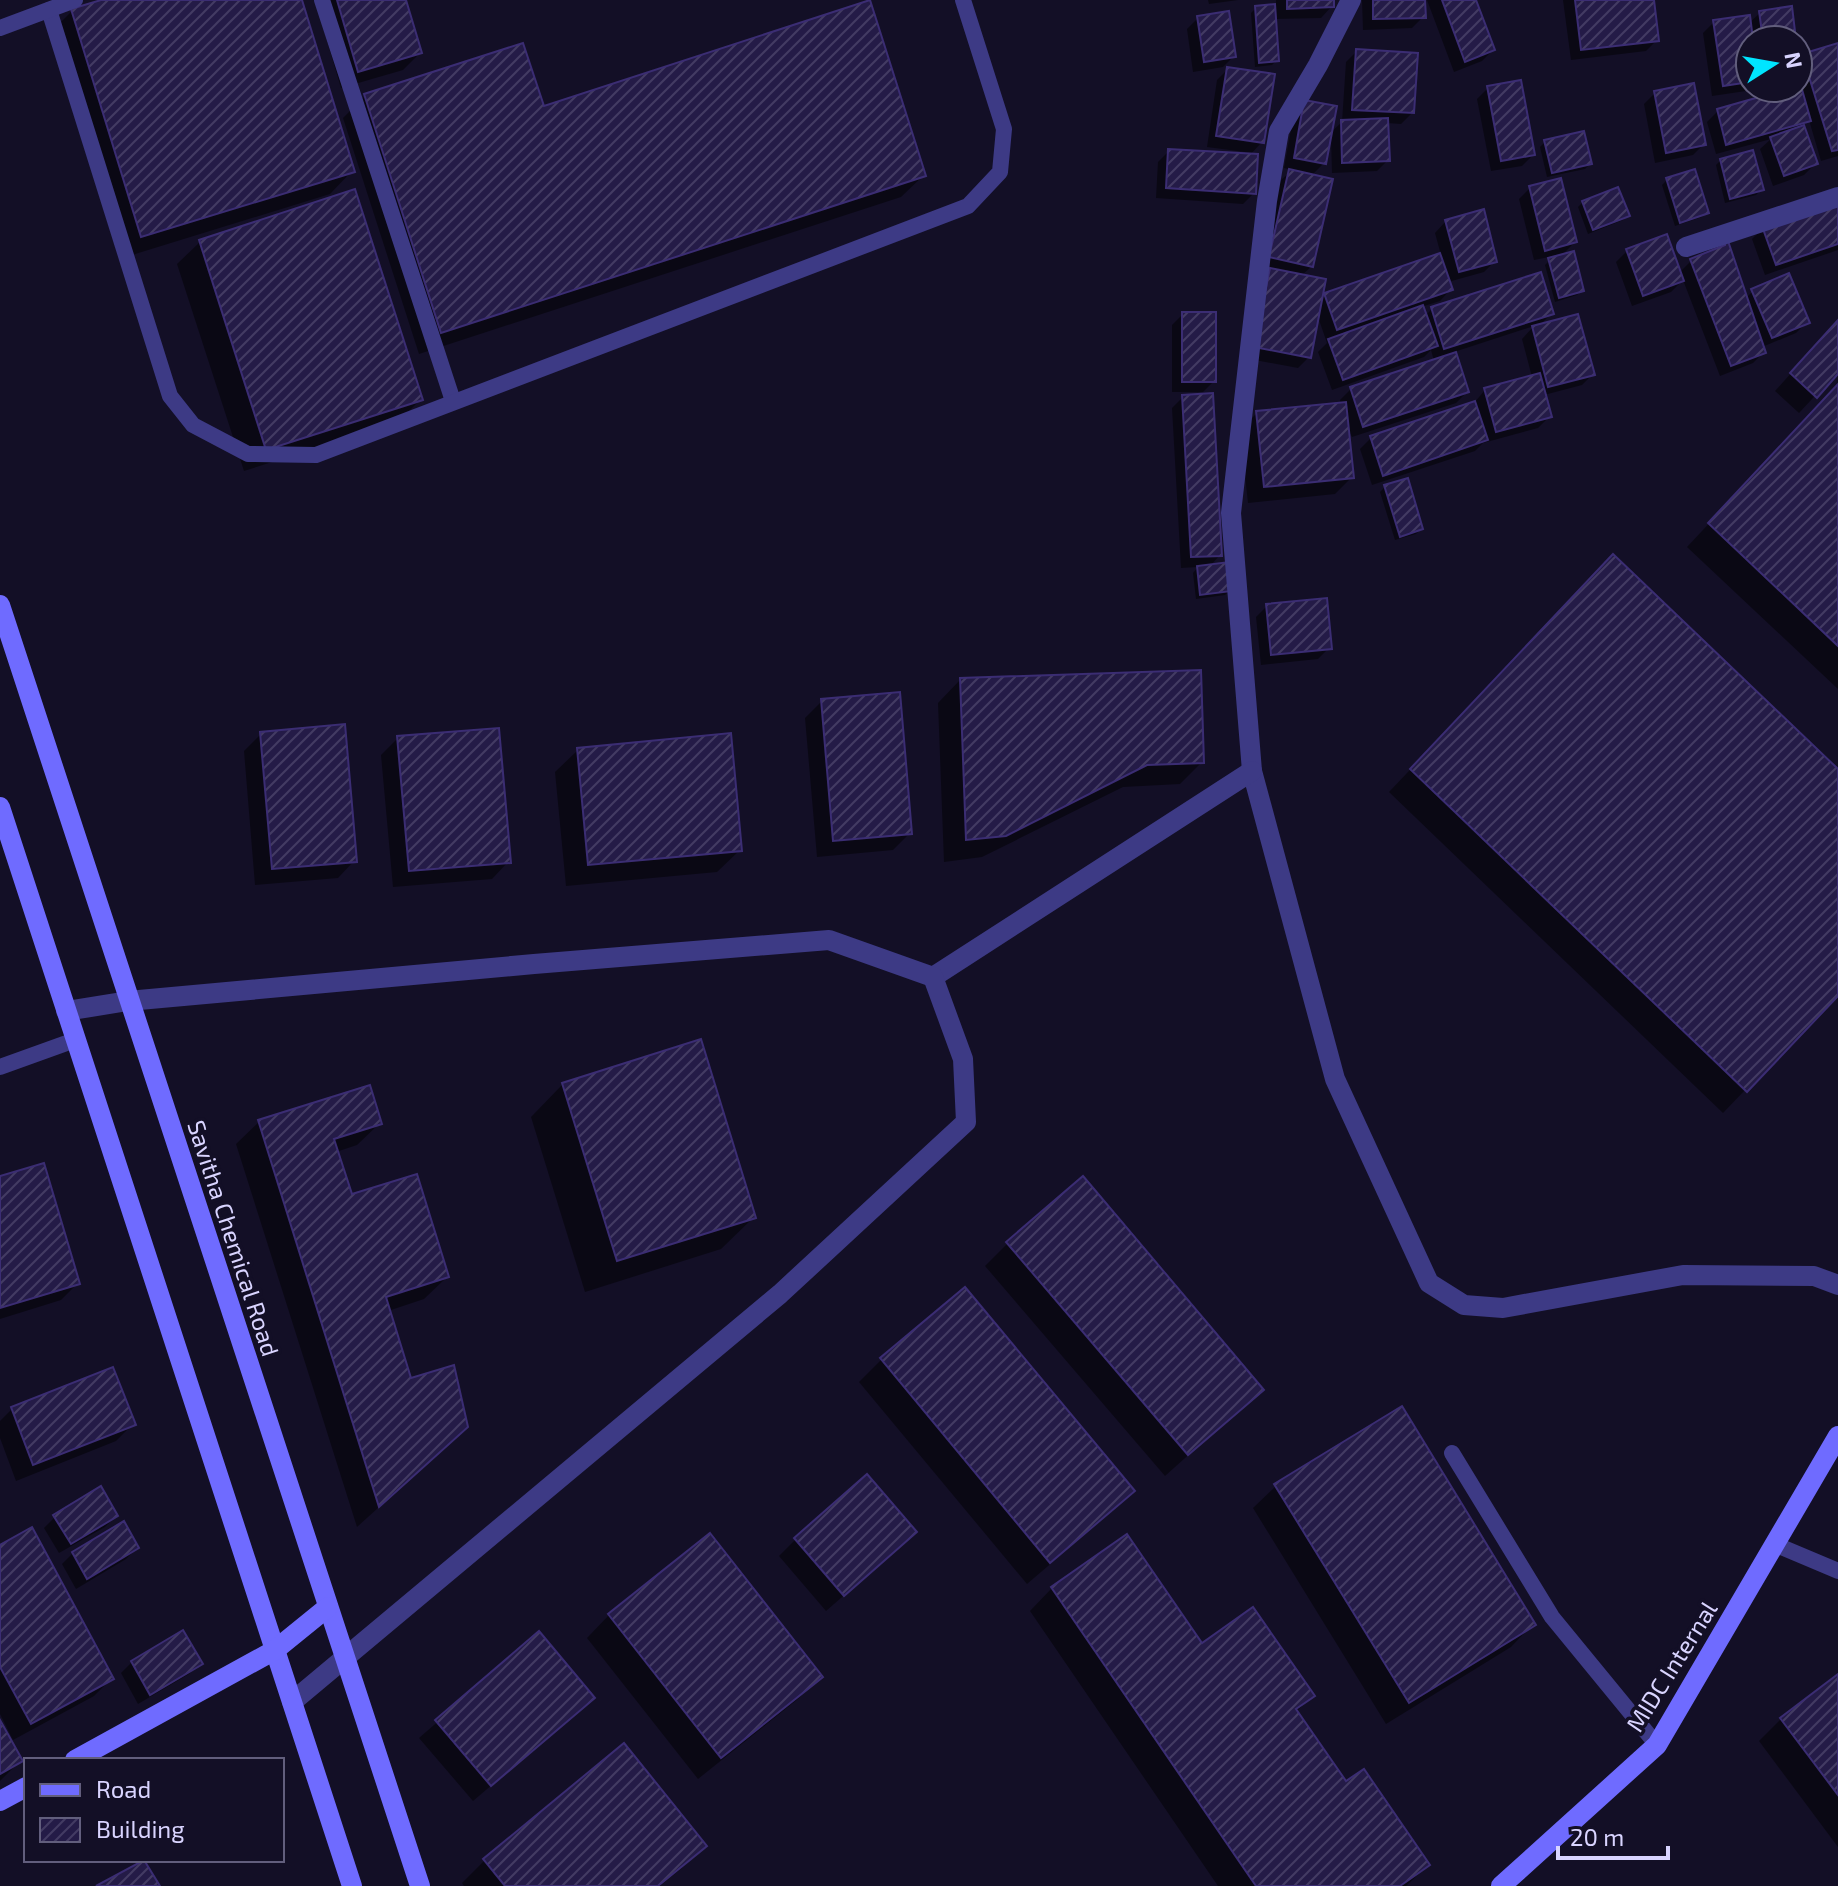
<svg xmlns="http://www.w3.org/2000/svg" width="1838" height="1886" font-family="'Exo 2',sans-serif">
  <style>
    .shadow { fill: #0007 }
    .building { fill: url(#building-hatch); stroke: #3b2d73; stroke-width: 2 }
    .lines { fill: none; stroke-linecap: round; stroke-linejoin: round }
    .lane { stroke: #3d3a85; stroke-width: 16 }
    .street { stroke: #3d3a85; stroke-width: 20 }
    .secondary { stroke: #6f6bff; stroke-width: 20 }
    .labels { text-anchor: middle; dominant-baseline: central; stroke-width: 7; stroke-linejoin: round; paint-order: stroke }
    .street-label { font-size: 24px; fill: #d9d4ff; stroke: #130f26 }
  </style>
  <defs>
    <pattern id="building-hatch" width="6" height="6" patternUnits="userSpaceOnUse" patternTransform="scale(2)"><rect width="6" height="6" fill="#241b47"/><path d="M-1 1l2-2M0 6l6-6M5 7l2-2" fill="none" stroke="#433b63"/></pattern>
  </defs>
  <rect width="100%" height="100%" fill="#130f26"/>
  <g class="shadow">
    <polygon points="108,0 300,0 352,171 330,194 119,259 49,34 72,11"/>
    <polygon points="315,0 404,0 420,53 403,70 341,88"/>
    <polygon points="1208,0 1238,0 1209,4"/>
    <polygon points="1276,0 1332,0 1332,6 1321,18 1274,19 1277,60 1272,65 1255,67 1251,13 1256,8 1276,6"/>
    <polygon points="1362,0 1423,0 1423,17 1412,28 1363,30"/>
    <polygon points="1427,0 1474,0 1493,50 1482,61 1454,72"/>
    <polygon points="1563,0 1652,0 1657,40 1646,51 1571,60"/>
    <polygon points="1760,13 1794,40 1750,40 1750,87 1746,91 1712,96 1703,33 1714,22 1749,23"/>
    <polygon points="1198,18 1234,56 1223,67 1193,72 1187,29"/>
    <polygon points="1838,46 1838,156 1821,161 1809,120 1803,126 1815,164 1804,175 1773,186 1760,149 1771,139 1716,154 1707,122 1718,111 1799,88 1798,61 1803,56"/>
    <polygon points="1357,51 1412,113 1401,124 1387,123 1388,160 1377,171 1332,173 1331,137 1324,163 1311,176 1312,266 1301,276 1320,300 1326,295 1441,255 1435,233 1446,221 1495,261 1484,272 1448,282 1451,289 1440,301 1421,307 1425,316 1432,309 1552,313 1539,326 1593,374 1582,385 1544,395 1549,417 1538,428 1483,443 1475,451 1372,485 1360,449 1371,438 1474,403 1485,390 1532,377 1522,339 1534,326 1454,352 1467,392 1456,403 1352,437 1347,428 1352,477 1335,494 1248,503 1240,430 1257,413 1341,405 1340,400 1351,389 1434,361 1431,350 1424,357 1332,390 1318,352 1327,343 1317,314 1309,357 1298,368 1244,358 1259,282 1271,270 1259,268 1279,182 1292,170 1284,168 1294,113 1305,102 1329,134 1342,122 1346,62"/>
    <polygon points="1228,69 1262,142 1249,156 1254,193 1243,204 1156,198 1158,162 1169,151 1244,155 1245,152 1207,147 1217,80"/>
    <polygon points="1488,88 1533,155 1522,166 1491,171 1477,99"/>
    <polygon points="1655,93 1704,144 1693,155 1655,163 1644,104"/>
    <polygon points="365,96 542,108 924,175 901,197 419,354 343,118"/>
    <polygon points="1545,142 1590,164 1585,169 1547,177 1540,147"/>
    <polygon points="1721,160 1761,190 1756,195 1725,203 1716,165"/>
    <polygon points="1667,180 1707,212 1702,217 1675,226 1662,185"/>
    <polygon points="1530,188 1575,242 1560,257 1582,290 1577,295 1555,302 1545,265 1554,256 1534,260 1519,199"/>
    <polygon points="1583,202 1628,215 1623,220 1588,234 1578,207"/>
    <polygon points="1838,206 1838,250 1765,275 1752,239 1763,228"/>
    <polygon points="1666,237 1679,273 1691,261 1715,251 1716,246 1725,237 1746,298 1753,291 1807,322 1796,333 1762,347 1764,352 1753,363 1720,376 1683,280 1671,292 1632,306 1616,262 1627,251"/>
    <polygon points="200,242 421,399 398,422 244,471 177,264"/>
    <polygon points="1183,314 1214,381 1203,392 1172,392 1172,325"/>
    <polygon points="1838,321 1838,371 1799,413 1775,391"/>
    <polygon points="1838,386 1838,689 1687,547"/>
    <polygon points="1183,397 1220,555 1210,566 1230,590 1225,595 1196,599 1193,573 1198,567 1181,568 1172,408"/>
    <polygon points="1385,487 1421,529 1416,534 1395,540 1380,492"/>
    <polygon points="1591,579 1838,772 1838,993 1723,1113 1389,792"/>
    <polygon points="1267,606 1329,648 1318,659 1261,665 1256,617"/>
    <polygon points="960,680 1202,762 1180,784 1123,787 982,857 944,862 938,703"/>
    <polygon points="822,701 910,833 893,850 817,857 805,718"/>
    <polygon points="261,734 354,861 338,878 255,885 244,751"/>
    <polygon points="398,738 508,862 492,879 393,887 381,755"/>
    <polygon points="578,750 740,850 717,872 566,886 555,772"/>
    <polygon points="563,1084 754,1217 721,1249 585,1292 531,1117"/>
    <polygon points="259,1122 380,1123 357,1145 336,1152 350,1197 447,1277 424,1299 388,1311 410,1381 443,1449 357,1527 236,1144"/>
    <polygon points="0,1178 78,1283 61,1300 0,1319"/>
    <polygon points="1008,1243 1262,1389 1165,1476 985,1266"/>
    <polygon points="965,1290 1133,1491 1110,1513 1027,1584 859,1382 881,1360"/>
    <polygon points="12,1409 133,1424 116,1441 16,1481 0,1438 0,1421"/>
    <polygon points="1276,1486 1533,1624 1511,1647 1386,1724 1253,1508"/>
    <polygon points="116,1516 105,1527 59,1553 44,1528 55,1517"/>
    <polygon points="796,1539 897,1549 826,1611 779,1556"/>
    <polygon points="0,1547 111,1679 94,1696 13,1740 0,1714"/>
    <polygon points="137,1548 126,1559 76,1589 62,1564 73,1553"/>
    <polygon points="1052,1588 1201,1646 1312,1696 1296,1712 1345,1784 1428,1865 1406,1886 1218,1886 1030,1611"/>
    <polygon points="609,1615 820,1677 798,1699 698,1779 587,1638"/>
    <polygon points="539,1634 575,1714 473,1801 419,1738"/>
    <polygon points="132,1662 200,1663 189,1674 138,1704 121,1673"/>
    <polygon points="1838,1676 1838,1847 1759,1741 1781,1719"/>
    <polygon points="0,1724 20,1761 0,1781"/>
    <polygon points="624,1746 704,1846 682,1868 660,1886 464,1886 462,1883 484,1861"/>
  </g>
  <g class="building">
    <polygon points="101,0 302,0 355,172 141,237 71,9"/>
    <polygon points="337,0 406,0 422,53 358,72"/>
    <polygon points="870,0 926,176 441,333 364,94 523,43 544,106"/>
    <polygon points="1287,0 1334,0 1334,7 1287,9"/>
    <polygon points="1373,0 1425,0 1426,18 1373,19"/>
    <polygon points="1442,0 1476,0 1495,50 1465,62"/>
    <polygon points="1575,0 1654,0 1659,41 1581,50"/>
    <polygon points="1275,4 1279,61 1259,63 1255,6"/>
    <polygon points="1792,6 1796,40 1763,40 1759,11"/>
    <polygon points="1229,11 1236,57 1204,62 1197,16"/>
    <polygon points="1750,15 1753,40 1750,40 1750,82 1723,86 1713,20"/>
    <polygon points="1838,43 1838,150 1832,151 1802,54"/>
    <polygon points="1356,49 1418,53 1414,113 1352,110"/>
    <polygon points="1227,67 1275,74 1264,143 1216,136"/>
    <polygon points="1521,80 1535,155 1501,161 1487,86"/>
    <polygon points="1694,83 1706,145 1666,153 1654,91"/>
    <polygon points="1798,86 1801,86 1811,121 1726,145 1717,109"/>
    <polygon points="1304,100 1337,106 1326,164 1294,158"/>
    <polygon points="1388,118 1390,161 1342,163 1341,120"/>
    <polygon points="1804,125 1818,164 1784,176 1770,137"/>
    <polygon points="1584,131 1592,164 1552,173 1544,140"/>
    <polygon points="1168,149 1258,154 1256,194 1166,188"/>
    <polygon points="1753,150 1764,190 1730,199 1720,159"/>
    <polygon points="1289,169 1333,179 1313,267 1269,257"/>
    <polygon points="1695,169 1709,213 1680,223 1666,178"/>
    <polygon points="1561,178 1577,242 1545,251 1529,186"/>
    <polygon points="1618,187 1630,216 1593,230 1582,201"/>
    <polygon points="355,189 423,400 266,450 199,240"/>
    <polygon points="1838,199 1838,244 1776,265 1762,226"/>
    <polygon points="1484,209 1497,262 1459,272 1445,220"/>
    <polygon points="1725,232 1766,353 1731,366 1690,259 1725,245"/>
    <polygon points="1667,234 1684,281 1643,296 1626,249"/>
    <polygon points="1574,251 1584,291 1559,298 1548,258"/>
    <polygon points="1440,253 1453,290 1337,330 1324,293"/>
    <polygon points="1270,268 1326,279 1311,358 1254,347"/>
    <polygon points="1541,272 1554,314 1444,349 1431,307"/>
    <polygon points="1789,273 1810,323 1772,338 1751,289"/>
    <polygon points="1423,305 1438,346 1343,380 1328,339"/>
    <rect x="1182" y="312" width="34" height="70"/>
    <polygon points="1578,314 1595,375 1548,387 1532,326"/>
    <polygon points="1838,320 1838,374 1817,398 1790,373"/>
    <polygon points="1456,352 1469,392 1363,427 1350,387"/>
    <polygon points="1540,373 1552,417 1496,432 1484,388"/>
    <polygon points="1838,384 1838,646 1708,523"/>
    <polygon points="1213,393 1222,556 1191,557 1182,395"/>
    <polygon points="1475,401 1488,440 1383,476 1370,436"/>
    <polygon points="1346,402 1354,478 1264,487 1256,411"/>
    <polygon points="1408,478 1423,529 1400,537 1384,485"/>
    <polygon points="1613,554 1838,769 1838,996 1747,1092 1410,769"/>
    <polygon points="1229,562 1232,591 1200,595 1197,566"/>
    <polygon points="1327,598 1332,649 1271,655 1266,604"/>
    <polygon points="1201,670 1204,763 1147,765 1006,836 966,840 960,678"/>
    <polygon points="900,692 912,834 833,841 821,699"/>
    <polygon points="345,724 357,862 272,869 260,732"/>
    <polygon points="499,728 511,863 409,871 397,736"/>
    <polygon points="731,733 742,851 588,865 577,748"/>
    <polygon points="701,1039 756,1218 617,1261 562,1083"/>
    <polygon points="370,1085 382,1124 334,1139 352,1194 417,1174 449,1277 386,1297 411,1378 454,1365 468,1427 379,1507 258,1120"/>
    <polygon points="44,1163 80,1284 0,1308 0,1176"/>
    <polygon points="1083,1176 1264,1390 1188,1455 1006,1242"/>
    <polygon points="965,1287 1135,1491 1050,1563 880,1358"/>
    <polygon points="113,1367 136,1425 33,1465 11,1407"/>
    <polygon points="1402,1406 1536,1625 1409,1703 1274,1484"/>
    <polygon points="867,1474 917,1532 844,1596 794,1538"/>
    <polygon points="101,1486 118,1516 71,1544 53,1515"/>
    <polygon points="124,1521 139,1548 87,1579 72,1552"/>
    <polygon points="32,1527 114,1679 31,1724 0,1667 0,1545"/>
    <polygon points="710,1533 823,1677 721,1758 608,1614"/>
    <polygon points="1127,1534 1202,1643 1253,1607 1315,1696 1296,1709 1346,1781 1364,1769 1430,1865 1400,1886 1256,1886 1051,1587"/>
    <polygon points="183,1630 203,1664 150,1695 131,1661"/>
    <polygon points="539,1631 595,1698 491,1786 435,1720"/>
    <polygon points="1838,1674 1838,1795 1780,1718"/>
    <polygon points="0,1720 23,1761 0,1774"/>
    <polygon points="624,1743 707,1846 658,1886 505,1886 483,1859"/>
    <polygon points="144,1860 160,1886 96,1886"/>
  </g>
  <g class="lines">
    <g class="lane">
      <polyline points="322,0 453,401"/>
      <polyline points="49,10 170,396 193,425 248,454 316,455 968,206 1000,172 1004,129 963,0"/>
      <polyline points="0,28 75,0"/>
      <polyline points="0,1067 75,1040"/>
      <polyline points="1452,1453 1552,1617 1657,1745"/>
      <polyline points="1774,1544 1838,1571"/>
    </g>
    <g class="street">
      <polyline points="1351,0 1318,65 1279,131 1267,201 1231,513 1252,771 1335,1079 1429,1283 1464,1305 1503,1308 1683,1275 1814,1276 1838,1285"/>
      <polyline points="1686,247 1838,197"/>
      <polyline points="933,977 1252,771"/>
      <polyline points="66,1011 128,1001 534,964 829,940 933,977 963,1059 966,1122 780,1294 292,1702"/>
    </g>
    <g class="secondary">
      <polyline points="0,605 420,1886"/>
      <polyline points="0,807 352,1886"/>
      <polyline points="75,1760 275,1650 328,1607"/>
      <polyline points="0,1801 26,1787"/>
      <polyline points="1501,1886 1657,1745 1838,1436"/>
    </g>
  </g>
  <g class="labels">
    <g class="street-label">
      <text transform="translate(234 1238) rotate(72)">Savitha Chemical Road</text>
      <text transform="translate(1671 1666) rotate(-58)">MIDC Internal</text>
    </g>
  </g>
  <rect x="24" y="1758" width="260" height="104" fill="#130f26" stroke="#625e7d" stroke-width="2"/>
  <rect x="40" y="1784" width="40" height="12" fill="#6f6bff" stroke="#625e7d" stroke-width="2"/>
  <text x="96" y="1798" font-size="24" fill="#d9d4ff">Road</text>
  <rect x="40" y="1818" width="40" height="24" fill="url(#building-hatch)" stroke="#625e7d" stroke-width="2"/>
  <text x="96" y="1838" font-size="24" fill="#d9d4ff">Building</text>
  <g transform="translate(1774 64) rotate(79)"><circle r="38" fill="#130f26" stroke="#625e7d" stroke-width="2"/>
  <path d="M0-6L14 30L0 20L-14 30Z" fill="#00e5ff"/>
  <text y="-12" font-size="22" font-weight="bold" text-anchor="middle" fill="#d9d4ff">N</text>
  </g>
  <path d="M1558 1846v12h110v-12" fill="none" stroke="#d9d4ff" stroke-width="4"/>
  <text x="1570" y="1846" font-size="24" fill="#d9d4ff" stroke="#130f26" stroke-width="6" paint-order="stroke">20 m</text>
</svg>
